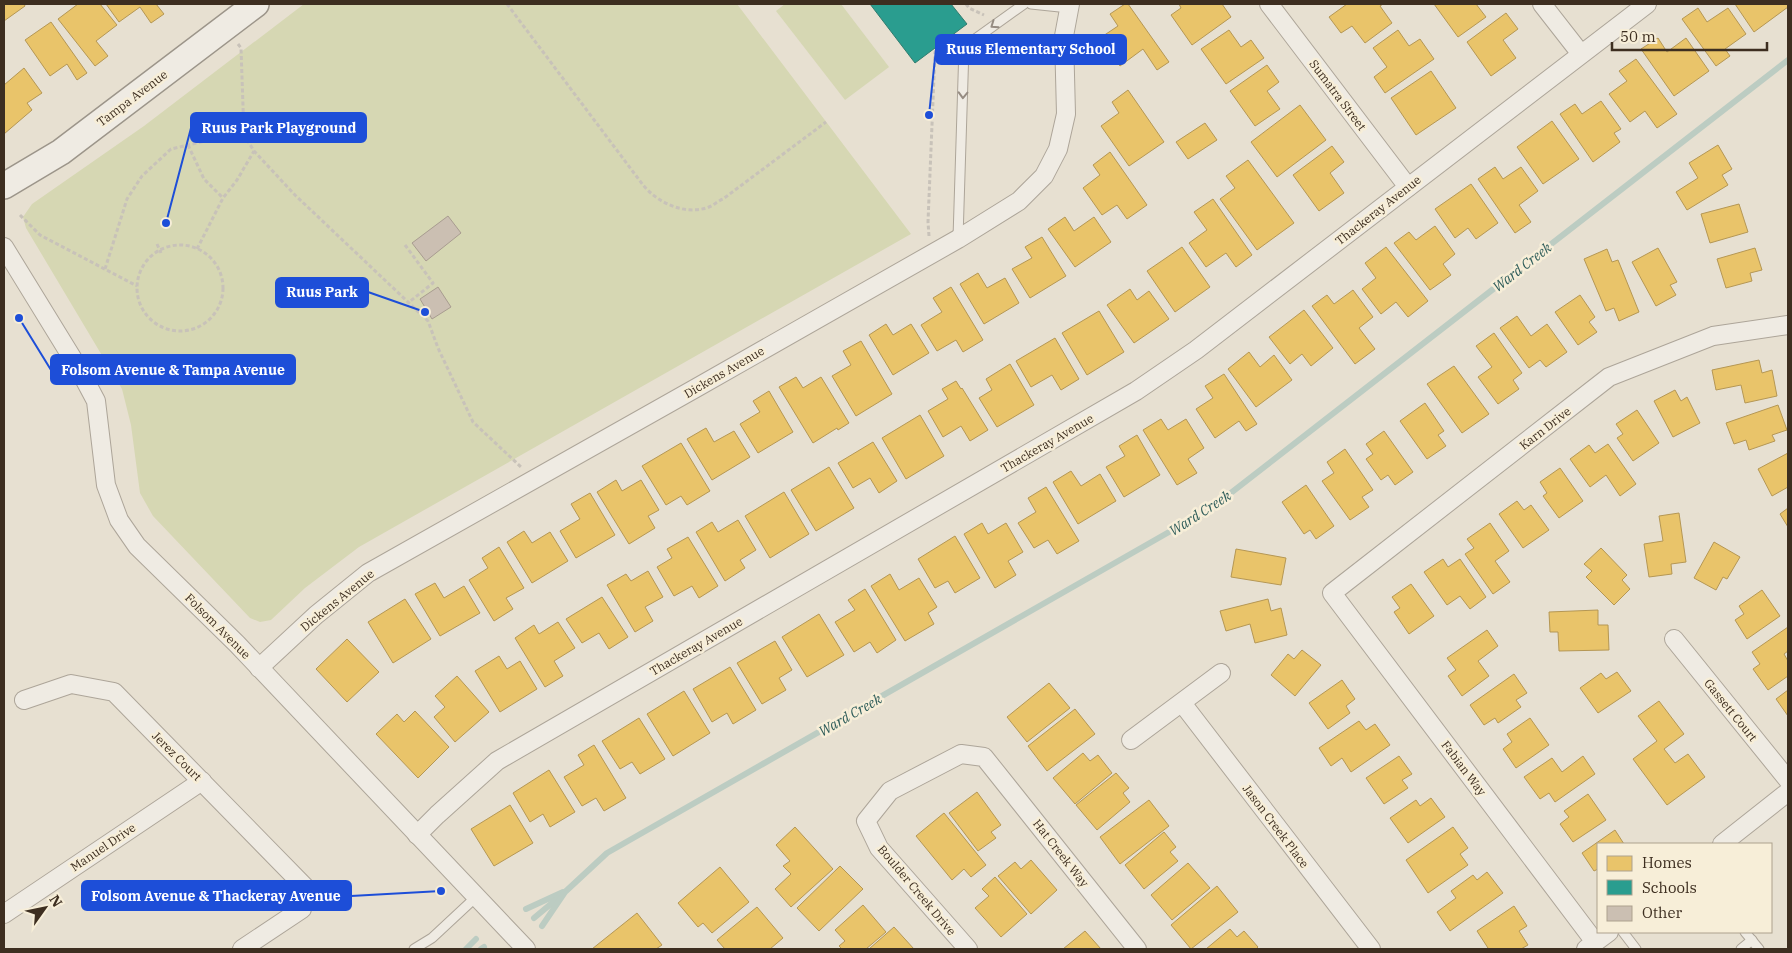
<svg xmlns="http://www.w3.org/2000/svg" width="1792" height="953" font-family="'IBM Plex Serif',serif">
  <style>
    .green { fill: #d6d7b3 }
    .homes { fill: #e9c46a; stroke: #b59754 }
    .schools { fill: #2a9d8f; stroke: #307c6e }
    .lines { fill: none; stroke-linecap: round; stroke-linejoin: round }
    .stream { stroke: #bcccc2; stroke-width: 6 }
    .building { fill: #cbbfb2; stroke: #a89c90 }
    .lane-casing { stroke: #ada599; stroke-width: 11 }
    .street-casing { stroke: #ada599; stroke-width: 20 }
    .secondary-casing { stroke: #9c958a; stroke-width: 28 }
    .path { stroke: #c8c2b9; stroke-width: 3; stroke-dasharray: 4 2.5; stroke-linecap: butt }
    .lane { stroke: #efebe3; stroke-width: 9 }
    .street { stroke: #efebe3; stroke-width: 18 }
    .secondary { stroke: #efebe3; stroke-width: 25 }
    .oneway { stroke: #968c82 }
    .labels { text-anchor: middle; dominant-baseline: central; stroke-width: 5; stroke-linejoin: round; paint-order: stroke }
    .street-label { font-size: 12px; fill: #3d2e20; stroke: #f7eed8 }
    .water-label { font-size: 14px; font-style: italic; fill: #2f5d5a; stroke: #f7eed8 }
    .leader { fill: none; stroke: #1d4ed8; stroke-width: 2 }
    .callout-dot { fill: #1d4ed8; stroke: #f7eed8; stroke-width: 2 }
    .callout { fill: #1d4ed8; stroke: #1d4ed8; stroke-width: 2 }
    .callout-label { font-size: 14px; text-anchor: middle; font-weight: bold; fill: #fff }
  </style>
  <rect width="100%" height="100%" fill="#e7e0d1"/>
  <g class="green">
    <polygon points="304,4 737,4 911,234 359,547 305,588 271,620 260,622 250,618 153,516 140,493 131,425 122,389 26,228 23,217 32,204 144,126"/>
    <polygon points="785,4 841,4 889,67 845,100 776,11"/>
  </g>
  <g class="homes">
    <polygon points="4,4 24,4 25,6 4,21"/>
    <polygon points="78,4 100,4 117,25 96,41 108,56 95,66 58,19"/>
    <polygon points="106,4 156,4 164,14 151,23 140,7 119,22"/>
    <polygon points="1125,4 1128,4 1169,62 1157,70 1143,49 1120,66 1100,38 1118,26 1110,14"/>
    <polygon points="1179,4 1222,4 1231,17 1192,45 1171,15 1181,8"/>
    <polygon points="1347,4 1383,4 1380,6 1392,23 1365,43 1352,26 1341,33 1329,17"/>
    <polygon points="1434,4 1476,4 1486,17 1458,37"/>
    <polygon points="1735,4 1788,4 1788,7 1754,32"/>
    <polygon points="1698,8 1707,22 1728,8 1746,34 1725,49 1730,56 1716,66 1682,19"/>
    <polygon points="1506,13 1518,29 1503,40 1516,58 1491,76 1467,42"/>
    <polygon points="51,22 87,73 77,80 67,64 50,76 25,40"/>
    <polygon points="1229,30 1241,47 1251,40 1264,58 1226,84 1201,49"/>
    <polygon points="1398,30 1409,46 1420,39 1434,59 1385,93 1374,77 1387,67 1373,48"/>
    <polygon points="1658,38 1667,52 1686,38 1709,71 1674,96 1641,49"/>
    <polygon points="1636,59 1677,114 1657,128 1645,111 1630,122 1609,94 1627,81 1619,71"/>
    <polygon points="1267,65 1279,82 1267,91 1280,109 1255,126 1230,91"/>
    <polygon points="24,68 42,93 27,103 32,110 4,134 4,85"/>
    <polygon points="1431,71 1456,108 1416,135 1391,98"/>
    <polygon points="1128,90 1164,142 1129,166 1101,126 1119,113 1112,102"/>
    <polygon points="1601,101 1621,129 1614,133 1620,142 1593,162 1560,114 1575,104 1582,114"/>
    <polygon points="1300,105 1326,140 1277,177 1251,142"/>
    <polygon points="1552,121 1579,159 1543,184 1517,147"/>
    <polygon points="1205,123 1217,140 1188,159 1176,142"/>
    <polygon points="1718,145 1732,169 1722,175 1728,185 1687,210 1676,192 1698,178 1689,163"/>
    <polygon points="1332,146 1344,162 1330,173 1344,193 1319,211 1293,175"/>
    <polygon points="1110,152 1147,205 1127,219 1117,205 1102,215 1083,188 1100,175 1093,165"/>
    <polygon points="1248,160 1294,223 1257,250 1220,199 1235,188 1226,176"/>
    <polygon points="1495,167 1503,179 1521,167 1538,191 1519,205 1531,222 1515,233 1478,179"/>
    <polygon points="1471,184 1498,223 1476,239 1468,228 1455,238 1435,209"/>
    <polygon points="1213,199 1252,255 1236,267 1226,253 1206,267 1189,243 1207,230 1194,212"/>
    <polygon points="1739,204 1748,232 1710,243 1701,214"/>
    <polygon points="1065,217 1074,231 1094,217 1111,242 1075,267 1048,229"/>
    <polygon points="1435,226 1455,254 1443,264 1451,275 1430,290 1394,243 1409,232 1416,240"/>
    <polygon points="1042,237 1066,276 1030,298 1012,269 1032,258 1025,247"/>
    <polygon points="1182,247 1210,287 1175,312 1147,271"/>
    <polygon points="1386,247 1428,301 1408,317 1396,302 1381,314 1362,289 1376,278 1365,263"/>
    <polygon points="1658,248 1677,282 1670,285 1676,295 1656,306 1632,262"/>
    <polygon points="1755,248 1762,270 1750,273 1752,281 1726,288 1717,259"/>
    <polygon points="1607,249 1612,262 1618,260 1639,312 1619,321 1614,308 1606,311 1584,259"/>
    <polygon points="978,273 987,288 1005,278 1019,303 984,324 960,284"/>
    <polygon points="951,287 983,340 963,352 956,340 937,351 921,325 942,312 933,298"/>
    <polygon points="1130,289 1137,300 1149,291 1169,319 1134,343 1107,305"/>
    <polygon points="1353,290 1373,317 1359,328 1375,349 1355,364 1312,306 1327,295 1334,304"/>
    <polygon points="1580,295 1595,317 1589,322 1597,332 1578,345 1555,312"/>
    <polygon points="1304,310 1333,348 1311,366 1302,354 1290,364 1269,337"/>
    <polygon points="1099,311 1124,352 1087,375 1062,333"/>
    <polygon points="1517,316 1531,336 1547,324 1567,352 1546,367 1540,360 1529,368 1500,328"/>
    <polygon points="886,324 893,335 911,324 929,353 893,375 869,335"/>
    <polygon points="1494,333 1522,373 1513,380 1519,389 1498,404 1478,377 1492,367 1476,346"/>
    <polygon points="1055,338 1079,379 1061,390 1052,375 1031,387 1016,361"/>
    <polygon points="861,341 892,394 856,416 832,376 851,365 843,351"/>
    <polygon points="1249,352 1260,367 1274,355 1292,380 1256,407 1228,369"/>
    <polygon points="1759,360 1762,373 1772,370 1777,396 1745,403 1741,385 1716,390 1712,370"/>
    <polygon points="1010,364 1034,405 997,427 979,398 992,390 986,379"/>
    <polygon points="1454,366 1489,414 1462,433 1427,384"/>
    <polygon points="1224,374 1257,424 1246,431 1239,421 1215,438 1196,409 1213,398 1205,386"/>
    <polygon points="796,377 803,388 821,377 849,423 838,430 837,428 813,443 779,387"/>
    <polygon points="956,381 961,389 962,388 988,430 970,441 961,426 943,437 928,411 948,399 942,389"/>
    <polygon points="1675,390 1681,401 1687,397 1700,423 1673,437 1654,401"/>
    <polygon points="769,391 793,432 758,453 740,424 760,412 753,401"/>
    <polygon points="1425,403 1444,431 1438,435 1446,446 1427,459 1400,421"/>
    <polygon points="1778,405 1787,430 1772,435 1775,441 1749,450 1746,440 1734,444 1726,423"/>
    <polygon points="1637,410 1659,443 1633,461 1617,438 1623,434 1616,424"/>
    <polygon points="920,415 944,456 906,479 882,438"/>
    <polygon points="1161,419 1168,430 1186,419 1204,448 1188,459 1197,473 1177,485 1143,430"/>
    <polygon points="706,428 714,442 734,431 750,457 712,480 687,439"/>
    <polygon points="1384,431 1413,472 1395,485 1388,475 1381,480 1366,459 1373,454 1366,444"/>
    <polygon points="1137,435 1160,475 1124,497 1106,467 1125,456 1119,446"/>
    <polygon points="873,442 897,481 879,493 870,478 853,488 838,463"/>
    <polygon points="681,443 710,491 687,505 681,496 666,505 642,466"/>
    <polygon points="1608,444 1636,484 1620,496 1606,475 1590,487 1570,459 1589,445 1595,453"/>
    <polygon points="1345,449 1373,490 1362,497 1369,507 1350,520 1322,481 1334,473 1327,462"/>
    <polygon points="1788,453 1788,487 1772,496 1758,469"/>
    <polygon points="829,467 854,508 816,531 791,490"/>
    <polygon points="1560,468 1583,501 1559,518 1543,496 1547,493 1540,482"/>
    <polygon points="1071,471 1081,486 1100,474 1116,501 1078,524 1053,482"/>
    <polygon points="616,480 622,491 641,480 659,510 648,516 655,528 629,544 597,492"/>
    <polygon points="1306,485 1334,526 1316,539 1310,530 1304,534 1282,502"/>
    <polygon points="1046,487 1079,541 1057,554 1048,540 1034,548 1018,523 1036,512 1028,498"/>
    <polygon points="784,492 809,534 770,558 745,516"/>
    <polygon points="590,493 615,535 576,558 560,531 580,519 571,504"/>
    <polygon points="1517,501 1524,510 1531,505 1549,530 1523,548 1499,514"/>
    <polygon points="1788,508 1788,527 1780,514"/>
    <polygon points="1679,513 1686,562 1671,564 1672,574 1649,577 1644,544 1663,541 1659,516"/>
    <polygon points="738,520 756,550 740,560 745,568 725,581 696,532 712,522 718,532"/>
    <polygon points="982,523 988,534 1006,523 1023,552 1008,561 1016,575 995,588 964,534"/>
    <polygon points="1490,523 1509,551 1495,561 1510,582 1493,594 1465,554 1474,548 1467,539"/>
    <polygon points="524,531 532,543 550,532 568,561 532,583 507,542"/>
    <polygon points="955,536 980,578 955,593 948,581 935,588 918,559"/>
    <polygon points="688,537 718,586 699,598 692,586 674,596 657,567 672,558 667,549"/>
    <polygon points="1714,542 1740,557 1727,579 1723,577 1716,590 1694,578"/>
    <polygon points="499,547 524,588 506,598 513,609 494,621 469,580 488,568 482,558"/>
    <polygon points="1601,548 1627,575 1622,580 1630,589 1614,605 1586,577 1592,571 1584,564"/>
    <polygon points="1236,549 1286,558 1281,585 1231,577"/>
    <polygon points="1443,559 1448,567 1460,559 1486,597 1470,609 1460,596 1447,605 1424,572"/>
    <polygon points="648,571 663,597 645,607 653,621 635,632 607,585 626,574 631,581"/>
    <polygon points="890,574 899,590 919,578 937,607 928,613 934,624 905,641 871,586"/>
    <polygon points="435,583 444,598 464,586 480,613 440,636 415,594"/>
    <polygon points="1411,584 1434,616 1409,634 1394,612 1400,608 1392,597"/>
    <polygon points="865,589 896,640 877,653 870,642 854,652 835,622 855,610 848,600"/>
    <polygon points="1762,590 1780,616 1747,639 1735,620 1744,614 1739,606"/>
    <polygon points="602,597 628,637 609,649 599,633 582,643 566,619"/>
    <polygon points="405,599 431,639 393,663 368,622"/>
    <polygon points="1268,599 1271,611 1281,608 1287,635 1255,643 1250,624 1226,631 1220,611"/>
    <polygon points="1598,610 1598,625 1608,625 1609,650 1559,651 1558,632 1550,632 1549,612"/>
    <polygon points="819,614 844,655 807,677 782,637"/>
    <polygon points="558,622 575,648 554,661 563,676 545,687 515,638 534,625 539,634"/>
    <polygon points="1788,627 1788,651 1784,654 1788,661 1788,676 1768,690 1753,669 1760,664 1752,652"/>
    <polygon points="1487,630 1498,646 1478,661 1489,676 1462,696 1448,676 1456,670 1447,658"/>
    <polygon points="347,639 379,672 347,702 316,669"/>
    <polygon points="775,641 792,670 779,678 786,690 762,704 737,663"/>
    <polygon points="1302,650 1321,665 1295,696 1271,675 1288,654 1294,659"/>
    <polygon points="499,656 507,669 520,661 537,689 500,712 475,671"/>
    <polygon points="730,667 756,710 733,724 727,713 712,722 693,689"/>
    <polygon points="1617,672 1631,691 1598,713 1580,688 1601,673 1606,679"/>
    <polygon points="1514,674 1527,693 1516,700 1521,707 1498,723 1495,718 1484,725 1470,705"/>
    <polygon points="457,676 489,712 455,742 434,717 445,707 435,696"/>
    <polygon points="1342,680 1355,699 1346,706 1350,713 1328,729 1309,703"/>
    <polygon points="1049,683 1070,708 1027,742 1007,717"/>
    <polygon points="1788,690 1788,716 1776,699"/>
    <polygon points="684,691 710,733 673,756 647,714"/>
    <polygon points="1659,701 1684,734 1664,749 1675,763 1688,754 1705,777 1667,805 1633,759 1657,741 1638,716"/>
    <polygon points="1075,709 1095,734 1047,771 1028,746"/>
    <polygon points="415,711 449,747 418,778 376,734 397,714 404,722"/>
    <polygon points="639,718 665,759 640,774 632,762 620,769 602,741"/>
    <polygon points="1530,718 1549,745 1516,768 1503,749 1512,742 1507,734"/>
    <polygon points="1359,721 1366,730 1375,724 1390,745 1351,772 1342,758 1331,766 1319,748"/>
    <polygon points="594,745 626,798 604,811 596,798 582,806 564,777 584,765 578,755"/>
    <polygon points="1083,753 1090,761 1098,755 1112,773 1075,804 1053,778"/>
    <polygon points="1399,756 1412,774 1402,780 1408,788 1384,804 1366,778"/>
    <polygon points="1583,756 1595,774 1555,802 1549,793 1540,799 1524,777 1552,758 1562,772"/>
    <polygon points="549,770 575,812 550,827 543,814 530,822 513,793"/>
    <polygon points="1116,773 1129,788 1123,793 1130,802 1097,830 1076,805"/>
    <polygon points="977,792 1001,825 991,832 996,838 978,851 949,813"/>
    <polygon points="1588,794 1606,820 1573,842 1560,824 1569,817 1564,811"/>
    <polygon points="1431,798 1445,817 1408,843 1390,818 1416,800 1420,806"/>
    <polygon points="1149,800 1169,826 1120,864 1100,837"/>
    <polygon points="510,805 533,843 494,866 471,829"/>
    <polygon points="944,813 986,865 971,877 964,869 952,880 916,836"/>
    <polygon points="795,827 833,869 791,907 775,889 791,874 783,866 790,861 776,845"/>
    <polygon points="1453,827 1468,848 1460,854 1468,865 1428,893 1406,860"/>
    <polygon points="1615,830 1624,844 1598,844 1598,869 1594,871 1582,853"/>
    <polygon points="1164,832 1176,847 1170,852 1178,861 1144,889 1125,865"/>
    <polygon points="1031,860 1057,890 1031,914 998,876 1015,862 1021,869"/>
    <polygon points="1188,863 1210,888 1172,920 1151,895"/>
    <polygon points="840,866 863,889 819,931 797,908"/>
    <polygon points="720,867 749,902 712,933 703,923 698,927 678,903"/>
    <polygon points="1487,872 1503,893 1450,931 1437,912 1456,898 1451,891 1473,875 1477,880"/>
    <polygon points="995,877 1027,914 1001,937 975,908 989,896 982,889"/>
    <polygon points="1217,886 1238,912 1191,949 1171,925"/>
    <polygon points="863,905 886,932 866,949 842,949 839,946 845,941 835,930"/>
    <polygon points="1514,906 1527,926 1519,931 1528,945 1521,949 1486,949 1488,948 1477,931"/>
    <polygon points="757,907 783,938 770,949 725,949 717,940"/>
    <polygon points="637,913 662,945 656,949 592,949"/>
    <polygon points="894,927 914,949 869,949"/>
    <polygon points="1230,929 1237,937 1244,931 1258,947 1256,949 1206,949"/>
    <polygon points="1085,931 1101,949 1063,949"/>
  </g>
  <polygon class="schools" points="870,4 951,4 967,24 915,63"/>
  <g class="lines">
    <g class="stream">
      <polyline points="526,909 563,892"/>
      <polyline points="534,918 558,898"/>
      <polyline points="542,926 565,892 607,853 1176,528 1205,513 1788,60"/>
      <polyline points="466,949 476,939"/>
      <polyline points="481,949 484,947"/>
    </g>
  </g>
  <g class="building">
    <polygon points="448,216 461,233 426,261 412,243"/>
    <polygon points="438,287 451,307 432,319 420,299"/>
  </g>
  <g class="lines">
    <defs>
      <g id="lane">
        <polyline points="1031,4 1069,8"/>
        <polyline points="958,238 964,47 1024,4"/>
        <polyline points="1623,932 1636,949"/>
        <polyline points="1745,932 1759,949"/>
        <polyline points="414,949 432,938 476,897"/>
        <polyline points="1741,949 1752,940"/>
      </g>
      <g id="street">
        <polyline points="1269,4 1408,187"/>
        <polyline points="1542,4 1581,54"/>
        <polyline points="4,247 79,369 96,401 106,485 119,520 137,546 237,644 526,949"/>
        <polyline points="1674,639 1788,780"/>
        <polyline points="259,668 316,615 368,573 696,388 958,239 1019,201 1044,176 1058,149 1066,114 1064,36 1070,4"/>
        <polyline points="24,700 71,684 114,692 305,887 302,909 242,949"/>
        <polyline points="1182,703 1371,949"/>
        <polyline points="1131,740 1221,673"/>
        <polyline points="417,835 437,815 497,761 1136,391 1196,350 1647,4"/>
        <polyline points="1722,844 1788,792"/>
        <polyline points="4,914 202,781"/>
        <polyline points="1595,942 1332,593 1609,377 1713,336 1788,325"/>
        <polyline points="968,949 879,848 866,821 890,791 961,754 984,757 1137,949"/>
        <polyline points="1586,949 1609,932"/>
      </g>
      <polyline id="secondary" points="4,186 61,152 256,4"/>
    </defs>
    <use href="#lane" class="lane-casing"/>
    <use href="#street" class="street-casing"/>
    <use href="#secondary" class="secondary-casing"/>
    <g class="path">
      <path d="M507 4 643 185C658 203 685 216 709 207 714 205 718 201 723 199L826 122"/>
      <polyline points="966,4 969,8 984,15"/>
      <polyline points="238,44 241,48 244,135 254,151 295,195 428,321 438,348 473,422 521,467"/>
      <polyline points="188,145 204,179 223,198"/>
      <polyline points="20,215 40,235 137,286"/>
      <polyline points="929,236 928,222 935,52 950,40"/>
      <polyline points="157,244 161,253"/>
      <polyline points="405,245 433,283 408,303"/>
      <circle cx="180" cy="288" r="43"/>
      <polyline points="197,249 223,198 237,180 254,151"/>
      <polyline points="105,269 127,199 142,176 171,149 222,137 244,135"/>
    </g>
    <use href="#lane" class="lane"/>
    <use href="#street" class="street"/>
    <use href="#secondary" class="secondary"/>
  </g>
  <defs><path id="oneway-chevron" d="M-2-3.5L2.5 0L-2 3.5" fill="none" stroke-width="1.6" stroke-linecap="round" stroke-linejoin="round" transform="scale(1.25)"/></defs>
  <g class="oneway">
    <use href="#oneway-chevron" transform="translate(994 25) rotate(145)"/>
    <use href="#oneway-chevron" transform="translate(963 95) rotate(92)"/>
  </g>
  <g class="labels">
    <g class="street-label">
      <text transform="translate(1338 95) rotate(53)">Sumatra Street</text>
      <text transform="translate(132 98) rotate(-37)">Tampa Avenue</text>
      <text transform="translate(1378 210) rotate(-38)">Thackeray Avenue</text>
      <text transform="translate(724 372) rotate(-30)">Dickens Avenue</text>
      <text transform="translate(1545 428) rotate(-38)">Karn Drive</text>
      <text transform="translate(1047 443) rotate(-30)">Thackeray Avenue</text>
      <text transform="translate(337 600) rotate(-39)">Dickens Avenue</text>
      <text transform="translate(218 626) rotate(45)">Folsom Avenue</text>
      <text transform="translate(696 646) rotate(-30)">Thackeray Avenue</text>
      <text transform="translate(1731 710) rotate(51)">Gassett Court</text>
      <text transform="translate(177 756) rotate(45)">Jerez Court</text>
      <text transform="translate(1464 768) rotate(53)">Fabian Way</text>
      <text transform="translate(1276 826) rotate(53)">Jason Creek Place</text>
      <text transform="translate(103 847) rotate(-34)">Manuel Drive</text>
      <text transform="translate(1061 853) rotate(52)">Hat Creek Way</text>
      <text transform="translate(917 890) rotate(50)">Boulder Creek Drive</text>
    </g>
    <g class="water-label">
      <text transform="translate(1522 267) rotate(-38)">Ward Creek</text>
      <text transform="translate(1200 513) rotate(-33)">Ward Creek</text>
      <text transform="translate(850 715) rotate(-30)">Ward Creek</text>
    </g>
  </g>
  <path class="leader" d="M929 115L936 49M166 223L191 128M425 312L368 292M19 318L51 370M441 891L351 896"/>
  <g class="callout-dot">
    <circle cx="929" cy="115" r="5"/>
    <circle cx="166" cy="223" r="5"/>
    <circle cx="425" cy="312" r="5"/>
    <circle cx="19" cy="318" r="5"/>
    <circle cx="441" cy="891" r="5"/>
  </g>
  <g class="callout">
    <rect x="936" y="35" width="190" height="29" rx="5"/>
    <rect x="191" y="113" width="175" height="29" rx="5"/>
    <rect x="276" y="278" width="92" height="29" rx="5"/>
    <rect x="51" y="355" width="244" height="29" rx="5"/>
    <rect x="82" y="881" width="269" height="29" rx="5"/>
  </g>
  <g class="callout-label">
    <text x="1031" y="54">Ruus Elementary School</text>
    <text x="279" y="133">Ruus Park Playground</text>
    <text x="322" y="297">Ruus Park</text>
    <text x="173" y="375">Folsom Avenue &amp; Tampa Avenue</text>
    <text x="216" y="901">Folsom Avenue &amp; Thackeray Avenue</text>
  </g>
  <rect width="1792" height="953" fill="none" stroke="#3d2e20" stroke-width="10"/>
  <rect x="1597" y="843" width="175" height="90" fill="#f7eed8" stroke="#ada18e"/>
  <rect x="1607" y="856" width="25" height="15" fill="#e9c46a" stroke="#ada18e"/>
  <text x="1642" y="868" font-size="15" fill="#3d2e20">Homes</text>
  <rect x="1607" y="880" width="25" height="15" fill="#2a9d8f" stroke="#ada18e"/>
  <text x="1642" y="893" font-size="15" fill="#3d2e20">Schools</text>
  <rect x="1607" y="906" width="25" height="15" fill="#cbbfb2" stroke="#ada18e"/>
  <text x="1642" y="918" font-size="15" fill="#3d2e20">Other</text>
  <g transform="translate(45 908) rotate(57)" stroke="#f7eed8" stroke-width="4" paint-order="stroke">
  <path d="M0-4L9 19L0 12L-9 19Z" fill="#3d2e20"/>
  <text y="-8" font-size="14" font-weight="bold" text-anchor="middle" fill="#3d2e20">N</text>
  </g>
  <path d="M1612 42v8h155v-8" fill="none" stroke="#3d2e20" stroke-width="2.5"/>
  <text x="1620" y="42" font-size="15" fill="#3d2e20" stroke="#f7eed8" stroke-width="4" paint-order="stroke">50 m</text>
</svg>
